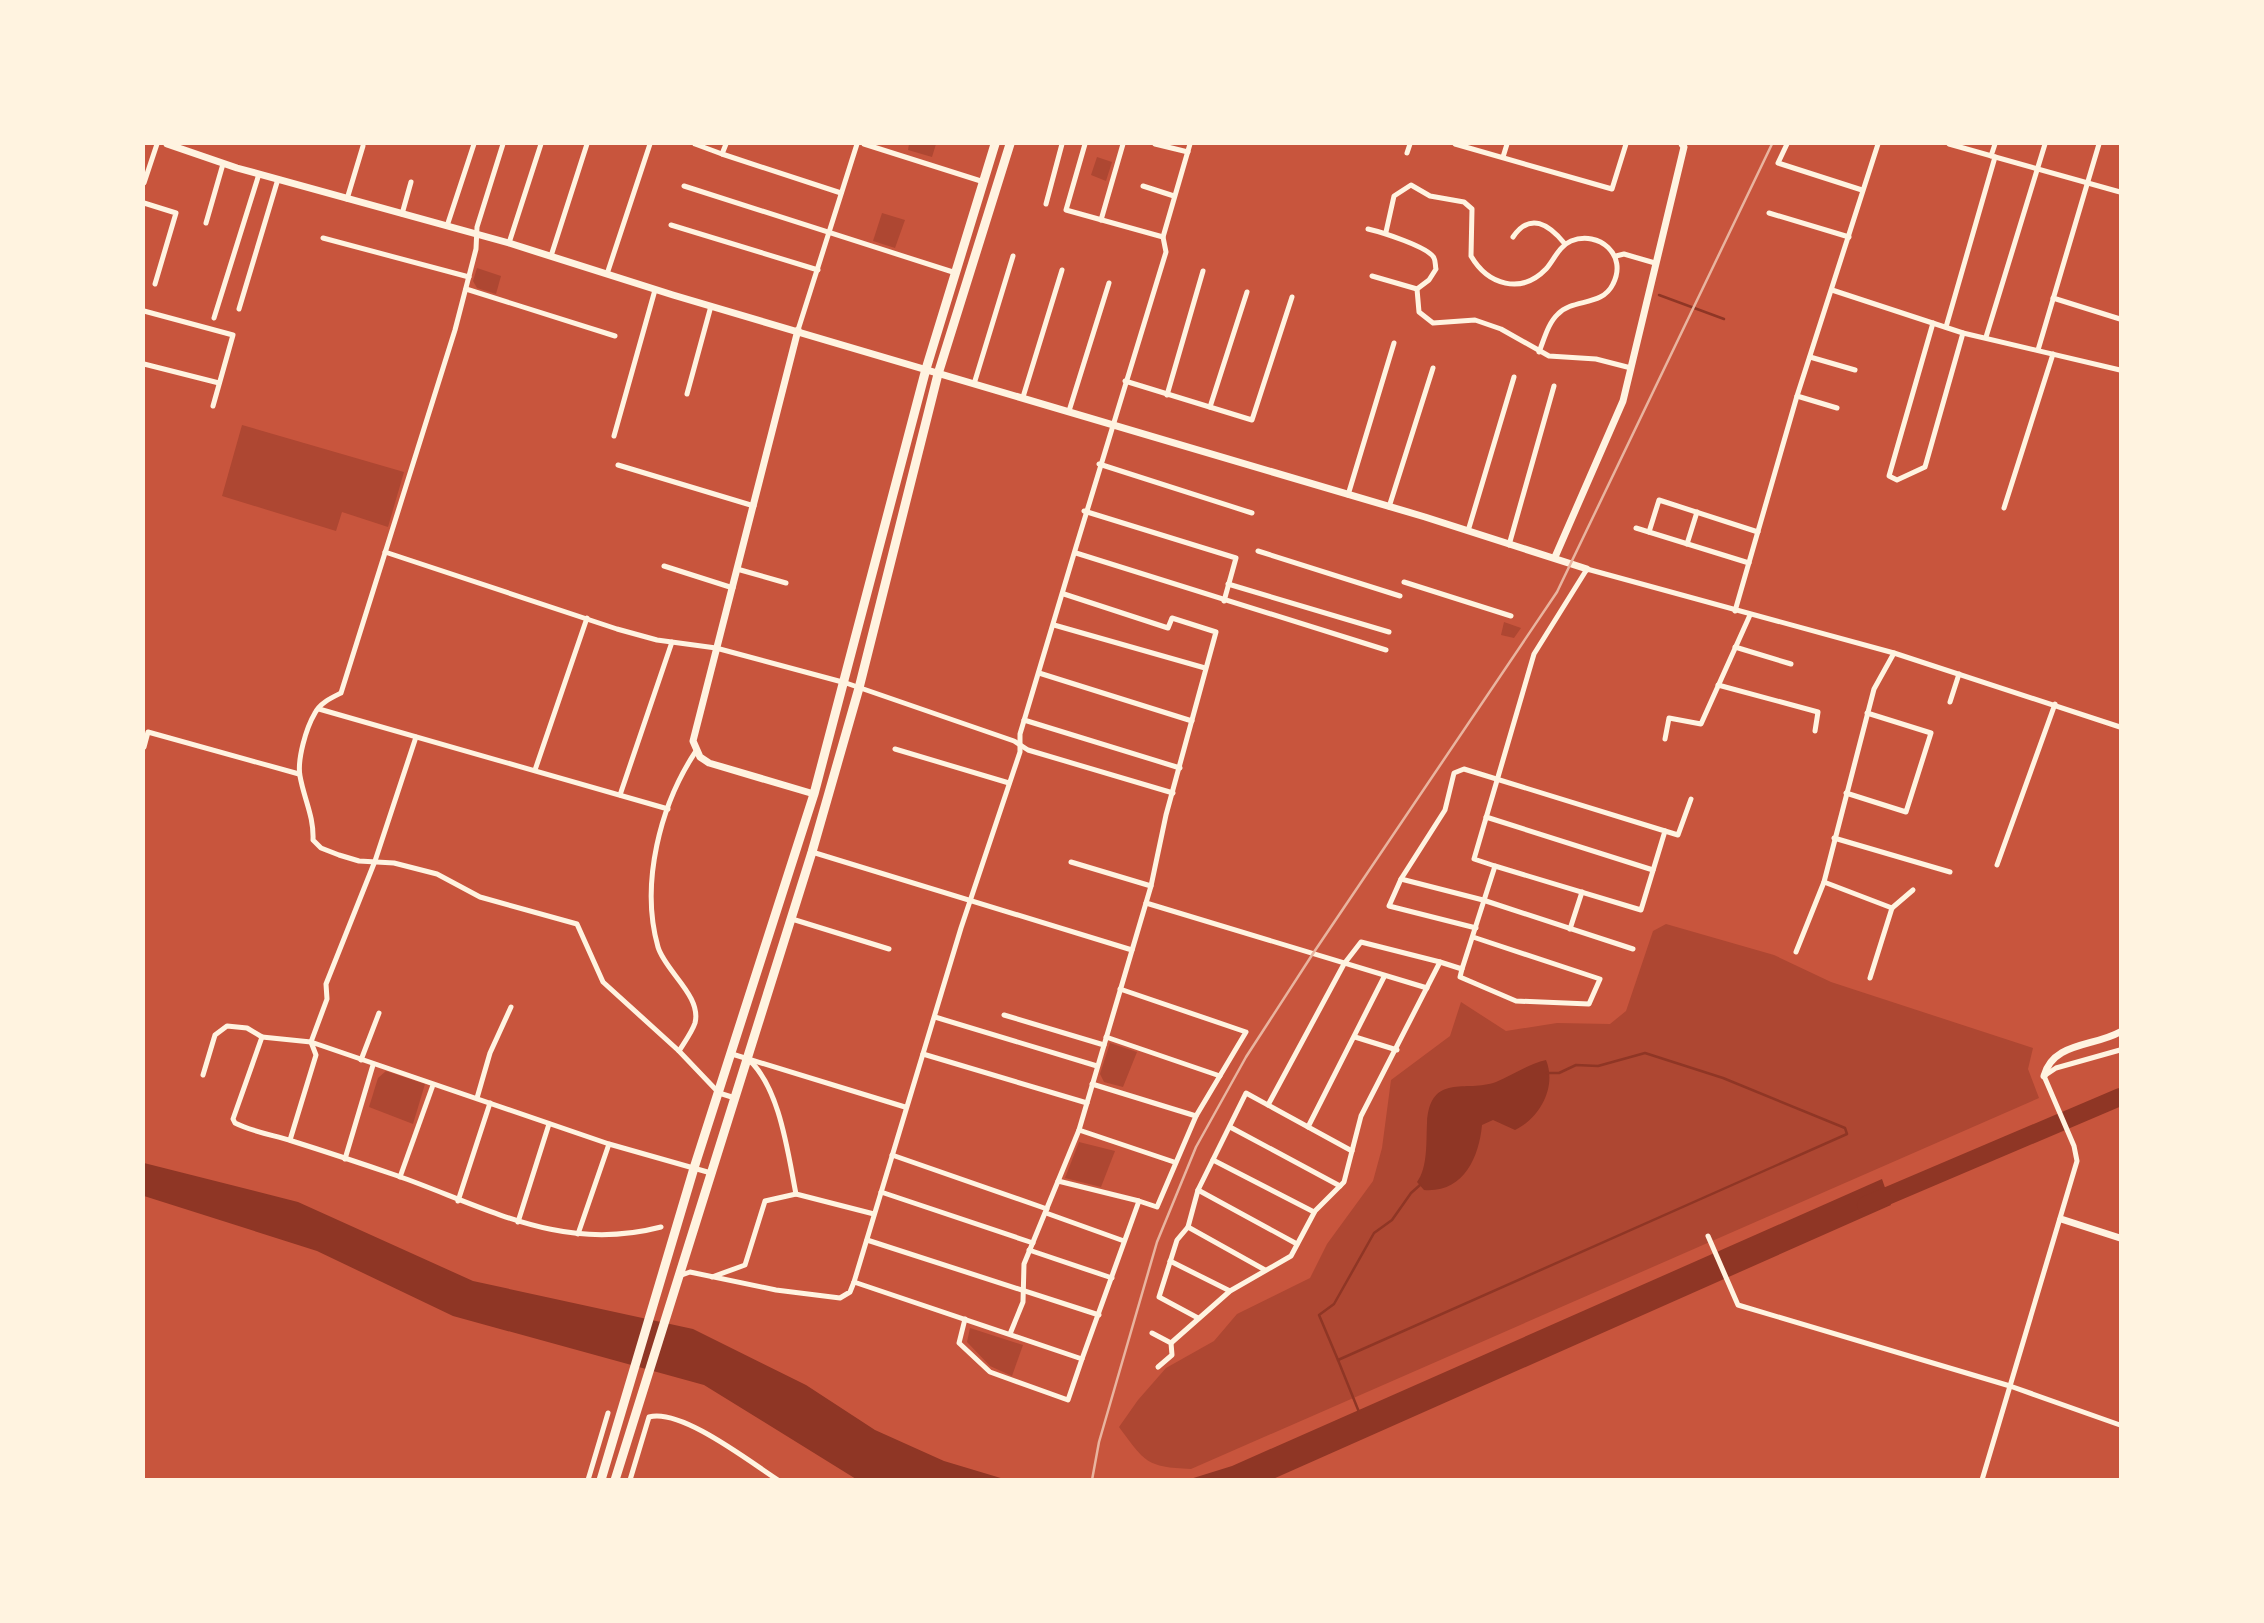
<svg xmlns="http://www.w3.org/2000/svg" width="2264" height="1623" font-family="'Public Sans',sans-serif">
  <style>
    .green { fill: #ae4732 }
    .water { fill: #8f3625 }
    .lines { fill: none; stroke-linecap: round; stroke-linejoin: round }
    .stream { stroke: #8f3625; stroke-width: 2.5 }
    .river { stroke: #8f3625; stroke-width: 18 }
    .minor { stroke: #fff3e0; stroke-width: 5 }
    .tertiary { stroke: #fff3e0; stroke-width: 7 }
    .primary { stroke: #fff3e0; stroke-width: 9 }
    .rail { stroke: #e9b49f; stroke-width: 2.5 }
  </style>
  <rect width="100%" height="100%" fill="#c8553d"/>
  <g class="green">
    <polygon points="909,144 936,144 932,157 908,150"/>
    <polygon points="1097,157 1112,162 1106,181 1091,175"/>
    <polygon points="882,213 905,220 895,248 873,241"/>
    <polygon points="477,268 501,276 496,294 477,288 473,281"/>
    <polygon points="242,425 404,472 388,527 342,512 336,531 222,496"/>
    <polygon points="1504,622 1521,628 1514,638 1501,635"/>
    <path d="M1666 924 1774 955 1831 982 2033 1048 2028 1069 2039 1098 1191 1469C1146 1467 1145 1462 1119 1427L1138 1400 1166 1368 1214 1341 1237 1314 1310 1278 1327 1244 1373 1181 1382 1148 1391 1080 1450 1036 1461 1002 1506 1031 1557 1023 1610 1024 1626 1011 1653 931Z"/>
    <polygon points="1110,1043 1137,1052 1123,1087 1104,1082 1100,1074"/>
    <polygon points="386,1071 425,1084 413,1124 369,1107 378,1078"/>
    <polygon points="1079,1142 1115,1151 1101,1187 1065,1178"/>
    <polygon points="970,1328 1023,1345 1012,1376 990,1366 967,1342"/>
  </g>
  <g class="water">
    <path d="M1546 1060C1557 1087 1540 1118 1515 1130L1493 1120 1482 1125C1479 1158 1463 1193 1424 1190L1417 1182C1428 1167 1426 1141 1427 1123 1430 1072 1466 1093 1496 1082 1513 1075 1528 1064 1546 1060Z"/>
    <polygon points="144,1163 298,1202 473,1281 693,1329 806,1385 875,1430 944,1461 1004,1479 856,1479 704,1385 453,1316 317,1251 144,1196"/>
    <polygon points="1882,1179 1891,1205 1273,1479 1187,1480 1232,1466"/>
  </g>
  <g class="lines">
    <g class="stream">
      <polyline points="1659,295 1724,319"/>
      <polyline points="1420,1185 1411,1193 1392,1220 1374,1233 1334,1304 1319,1315 1338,1360 1847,1134 1845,1128 1723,1078 1645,1053 1598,1066 1576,1065 1559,1073 1547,1073"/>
      <polyline points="1338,1360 1359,1412"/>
    </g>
    <polyline class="river" points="1866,1205 2120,1097"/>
    <g class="minor">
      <path d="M503 144 477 227 476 249 455 330 341 693C331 698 320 703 315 713 306 728 297 760 300 776 304 799 314 816 313 840L321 848 339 855 359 861 394 863 437 874 480 897 577 924 603 982 679 1051 719 1093 735 1098"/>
      <polyline points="695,144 722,154"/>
      <polyline points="726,144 722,154 841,193"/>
      <polyline points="864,144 984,182"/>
      <polyline points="1155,144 1188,152"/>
      <polyline points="1455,144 1612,189 1626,144"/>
      <polyline points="1787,144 1778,163 1862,190"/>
      <polyline points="1949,144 2120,192"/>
      <polyline points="1407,153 1410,144"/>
      <polyline points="1991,156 1995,144"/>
      <polyline points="1503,157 1507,144"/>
      <polyline points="144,183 157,144"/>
      <polyline points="684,186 956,273"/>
      <polyline points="1143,186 1174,196"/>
      <polyline points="347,199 363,146"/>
      <polyline points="144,203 176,213 155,284"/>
      <polyline points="1046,204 1062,144"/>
      <polyline points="1769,213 1849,237"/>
      <polyline points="402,214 411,182"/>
      <polyline points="1101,220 1123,144"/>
      <polyline points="206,223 223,164"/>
      <polyline points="671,225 818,270"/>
      <polyline points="447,226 474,144"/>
      <path d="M1368 229C1381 232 1429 247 1434 258 1436 262 1435 266 1436 269L1429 280 1417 289 1372 276"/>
      <path d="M1386 232 1394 196 1411 185 1430 196 1464 202 1472 209 1471 256C1488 285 1521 295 1546 269 1554 260 1559 246 1571 241 1599 230 1628 255 1613 284 1602 307 1573 298 1558 314 1548 323 1544 340 1539 352"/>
      <polyline points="1163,237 1190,144"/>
      <path d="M1513 237C1530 212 1549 224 1565 244"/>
      <polyline points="323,238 469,277"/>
      <polyline points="509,243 541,144"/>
      <polyline points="551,256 587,144"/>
      <polyline points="1616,256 1624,254 1655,263"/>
      <polyline points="607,274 650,144"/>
      <polyline points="466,289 615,336"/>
      <polyline points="1417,289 1419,312 1433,323 1475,320 1501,329 1549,356 1596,359 1631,368"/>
      <polyline points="1832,290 1963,333 2120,370"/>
      <polyline points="2053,298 2120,319"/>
      <polyline points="239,309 278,179"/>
      <polyline points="144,311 233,335 213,406"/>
      <polyline points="214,318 259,174"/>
      <polyline points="1933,323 1889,476 1897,480 1925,467 1963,333"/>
      <polyline points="1946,327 1995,157"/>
      <polyline points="798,330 857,144"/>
      <polyline points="1986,337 2045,144"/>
      <polyline points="2038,350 2099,144"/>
      <polyline points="1810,357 1855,370"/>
      <polyline points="144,364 219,383"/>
      <polyline points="1125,381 1252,420 1292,297"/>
      <polyline points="974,384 1013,256"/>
      <polyline points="687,394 711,306"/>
      <polyline points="1167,395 1203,271"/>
      <polyline points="1797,396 1837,408"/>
      <polyline points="1023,397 1062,270"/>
      <polyline points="1210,407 1247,292"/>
      <polyline points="1069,411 1109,283"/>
      <polyline points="614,436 655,290"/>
      <polyline points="1099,464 1252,513"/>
      <polyline points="618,465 754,506"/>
      <polyline points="1348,495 1394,343"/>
      <polyline points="1389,507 1433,368"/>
      <polyline points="2004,508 2053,354"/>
      <polyline points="1084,511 1236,558 1224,601"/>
      <polyline points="1636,528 1749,563"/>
      <polyline points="1468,531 1514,377"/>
      <polyline points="1649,532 1659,500 1758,532"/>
      <polyline points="1687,544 1697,512"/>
      <polyline points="1509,545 1554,386"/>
      <polyline points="1258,551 1400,596"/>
      <polyline points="385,552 617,629 657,640 716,648 846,683 1014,741 1028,750 1173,793"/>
      <polyline points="1076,553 1386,650"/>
      <polyline points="664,566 733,588"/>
      <polyline points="737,569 786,583"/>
      <polyline points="1404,582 1511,616"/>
      <polyline points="1228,584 1389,632"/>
      <polyline points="1735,611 1797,396 1878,144"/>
      <polyline points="1054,625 1205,668"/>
      <polyline points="1735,647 1791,664"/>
      <polyline points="1039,673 1192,721"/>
      <polyline points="1718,685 1818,712 1815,731"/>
      <polyline points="1950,702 1959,674"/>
      <polyline points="319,709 668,809"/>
      <polyline points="1024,720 1180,768"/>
      <polyline points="1665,739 1669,718 1701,724 1750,615"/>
      <polyline points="144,747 148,732 299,774"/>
      <polyline points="895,749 1009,783"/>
      <polyline points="535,770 587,618"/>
      <polyline points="1846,793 1906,812 1931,733 1867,713"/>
      <polyline points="620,795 672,642"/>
      <polyline points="1486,817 1653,870"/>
      <polyline points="1665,831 1678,835 1691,799"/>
      <polyline points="1834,838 1950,872"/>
      <polyline points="812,852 1132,950"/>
      <polyline points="1071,862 1151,886"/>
      <polyline points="1997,865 2055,704"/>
      <polyline points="1401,879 1483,900 1633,949"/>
      <polyline points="1824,882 1892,908 1870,978"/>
      <polyline points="1146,903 1427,988"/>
      <polyline points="1892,908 1913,890"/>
      <polyline points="792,919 889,949"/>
      <polyline points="1476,928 1389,906 1401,879 1445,810 1454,773 1464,769 1665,831 1641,910 1495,866"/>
      <polyline points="1570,929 1582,892"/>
      <polyline points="1796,952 1824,882 1874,689 1894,653"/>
      <polyline points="1462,969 1460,977 1516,1001 1589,1004 1600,979 1473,937"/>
      <polyline points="1004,1015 1104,1045"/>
      <polyline points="935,1017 1097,1066"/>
      <polyline points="1106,1037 1220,1076"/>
      <polyline points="1355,1037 1397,1050"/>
      <path d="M679 1051C684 1043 692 1032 695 1023 702 996 665 971 658 947 640 884 660 805 696 751"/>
      <polyline points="732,1054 905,1107"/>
      <polyline points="923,1054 1087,1103"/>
      <path d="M748 1059C780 1087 788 1154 796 1194L874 1214"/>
      <polyline points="361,1060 379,1013"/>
      <polyline points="203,1075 215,1035 227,1026 247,1028 262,1037"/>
      <polyline points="1092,1084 1196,1116 1246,1032 1120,989"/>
      <polyline points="477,1098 490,1053 511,1007"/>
      <polyline points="1268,1105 1344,964 1361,942 1440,962"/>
      <polyline points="1230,1127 1340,1186"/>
      <polyline points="1308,1127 1384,977"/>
      <polyline points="1079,1130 1174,1162"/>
      <polyline points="290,1140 316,1055 311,1042 327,999 326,984 375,861 416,737"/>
      <polyline points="892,1155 1047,1209"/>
      <polyline points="345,1159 373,1065"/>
      <polyline points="1213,1160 1314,1212"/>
      <polyline points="400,1177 433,1085"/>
      <polyline points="1198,1190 1297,1244"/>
      <polyline points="881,1192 1033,1243"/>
      <polyline points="458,1201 490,1103"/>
      <polyline points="1139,1201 1157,1207 1196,1116"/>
      <polyline points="1046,1213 1124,1241"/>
      <polyline points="518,1222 549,1124"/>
      <path d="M661 1227C562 1253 488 1208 398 1176 363 1164 327 1152 292 1141 273 1135 253 1132 235 1123L233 1119 262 1037 311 1042 609 1144 711 1173"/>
      <polyline points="1188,1227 1265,1270"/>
      <polyline points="578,1234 609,1144"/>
      <polyline points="1708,1236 1738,1305 2010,1386 2120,1425"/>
      <polyline points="867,1240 1099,1315"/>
      <polyline points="1029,1250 1112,1278"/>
      <polyline points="1170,1261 1230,1291"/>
      <path d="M679 1276 690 1272 776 1290 840 1298 850 1292 854 1282 961 928 1020 752V734C1068 573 1116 413 1166 252L1163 237 1066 210 1085 144"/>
      <polyline points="712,1277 745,1265 765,1201 796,1194"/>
      <polyline points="854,1282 1082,1359 1139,1201 1058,1181"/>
      <polyline points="1198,1318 1159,1297 1177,1240 1188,1227 1198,1190 1246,1093 1352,1151"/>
      <polyline points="965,1319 959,1343 990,1372 1068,1400 1082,1359"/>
      <polyline points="1152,1333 1171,1343 1172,1355 1158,1367"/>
      <polyline points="1010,1334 1023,1302 1024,1264 1079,1130 1151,886 1166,815 1216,632 1172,618 1168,628 1064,594"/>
      <polyline points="1171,1343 1230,1291 1291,1256 1315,1211 1344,1182 1361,1116 1440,962 1462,969 1495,866 1474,859 1534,654 1587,569 1894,653 2120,727"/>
      <polyline points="588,1480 608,1413"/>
      <path d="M630 1480 649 1417C681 1408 750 1462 778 1480"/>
      <polyline points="1982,1480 2077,1161 2074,1146 2044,1076 2056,1068 2120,1050"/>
    </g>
    <g class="tertiary">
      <polyline points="167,144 237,168 509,243 673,295 1425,517 1587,569"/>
      <polyline points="798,330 693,741 700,757 709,763 814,794"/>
      <polyline points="1555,557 1623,401 1684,147 1682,144"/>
      <path d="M2044 1076C2053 1042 2093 1047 2120 1032"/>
      <polyline points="2061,1219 2120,1238"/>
    </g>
    <g class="primary">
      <polyline points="601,1480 694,1168 814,794 926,369 995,144"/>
      <polyline points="615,1480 812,852 859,688 938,374 1010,144"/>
    </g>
    <polyline class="rail" points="1092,1480 1099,1442 1157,1242 1196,1147 1246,1057 1314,952 1557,592 1772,144"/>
  </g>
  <rect width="2264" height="1623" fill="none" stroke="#fff3e0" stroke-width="290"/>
</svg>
